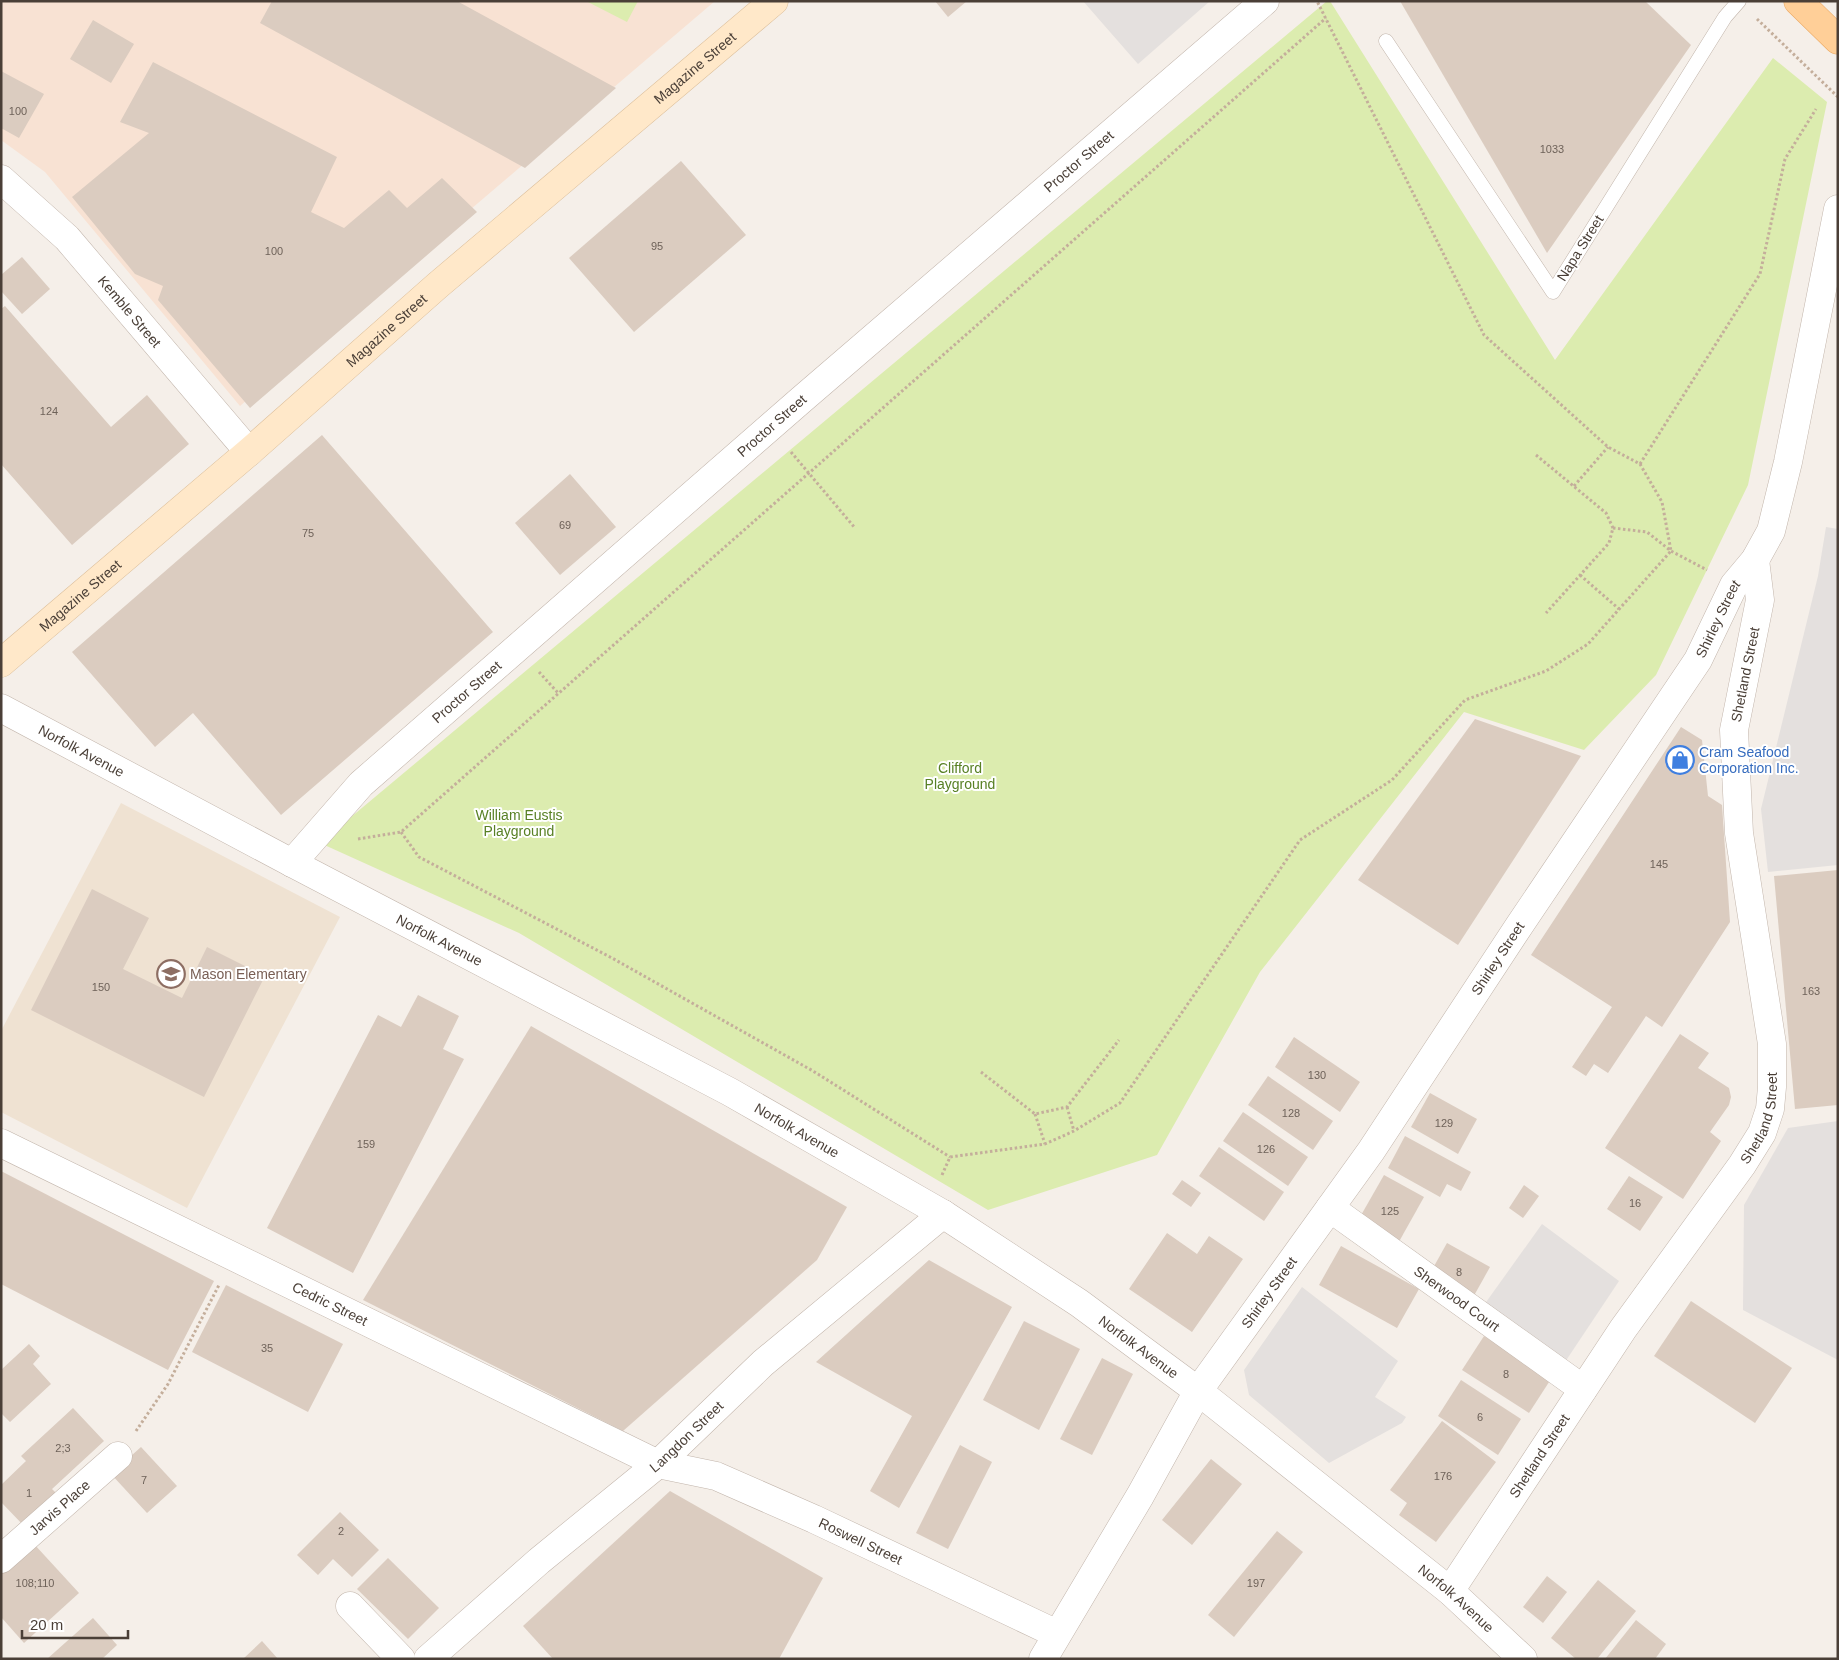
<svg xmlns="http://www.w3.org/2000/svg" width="1839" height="1660" font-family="Helvetica,sans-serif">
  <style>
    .commercial { fill: #f8e2d3 }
    .education { fill: #efe2d2 }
    .green { fill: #dcecaf }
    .parking { fill: #e4e0de }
    .building { fill: #dbccc0 }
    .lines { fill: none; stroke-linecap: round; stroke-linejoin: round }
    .service-casing { stroke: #c2b5ab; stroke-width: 15 }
    .minor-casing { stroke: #c2b5ab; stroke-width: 29 }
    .secondary-casing { stroke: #dbbd98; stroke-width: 29 }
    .primary-casing { stroke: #eba861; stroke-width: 29 }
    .path { stroke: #c4ae9b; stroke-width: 3; stroke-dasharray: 2.5 2.5; stroke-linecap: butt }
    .service { stroke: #fff; stroke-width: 14 }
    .minor { stroke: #fff; stroke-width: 28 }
    .secondary { stroke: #ffe8c9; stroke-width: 28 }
    .primary { stroke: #ffcf98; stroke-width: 28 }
    .labels { text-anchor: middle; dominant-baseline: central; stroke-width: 4; stroke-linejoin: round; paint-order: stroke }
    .number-label { font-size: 11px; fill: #6e6259 }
    .street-label { font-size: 14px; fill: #4a3f37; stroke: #fff }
    .shop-label { font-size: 14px; fill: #366cbe; stroke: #fff; text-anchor: start }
    .park-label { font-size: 14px; fill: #588025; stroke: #fff }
    .education-label { font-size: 14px; fill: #785e54; stroke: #fff; text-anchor: start }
  </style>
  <rect width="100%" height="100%" fill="#f5efe9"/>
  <polygon class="commercial" points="1,1 715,1 240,406 45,172 1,140"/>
  <polygon class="education" points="121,803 340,917 187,1208 1,1112 1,1031"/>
  <g class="green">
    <polygon points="586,1 638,1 627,22"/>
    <polygon points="1327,1 1330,1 1555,360 1773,58 1827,102 1748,485 1656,675 1584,750 1464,712 1260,972 1157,1155 988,1210 519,933 320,843"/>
  </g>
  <g class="parking">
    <polygon points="1083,1 1210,1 1138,64"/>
    <polygon points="1826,527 1838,529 1838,865 1768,872 1761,809 1818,576"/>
    <polygon points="1838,1121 1838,1360 1743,1310 1744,1205 1788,1128"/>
    <polygon points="1542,1224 1619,1281 1565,1362 1484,1305"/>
    <polygon points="1302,1287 1398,1361 1375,1397 1406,1417 1402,1423 1329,1463 1249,1395 1244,1370"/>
  </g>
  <g class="building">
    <polygon points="272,1 457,1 616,88 525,168 260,23"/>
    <polygon points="935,1 967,1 948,17"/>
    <polygon points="1400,1 1645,1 1691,45 1547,253"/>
    <polygon points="93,20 134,44 111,83 70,59"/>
    <polygon points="153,62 337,157 311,212 344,228 389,190 407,208 442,178 477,212 250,408 158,300 163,286 135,274 72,197 149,133 120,122"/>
    <polygon points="1,71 44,94 19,138 1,128"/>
    <polygon points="681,161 746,235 634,332 569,258"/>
    <polygon points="22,257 50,289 22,314 1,291 1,275"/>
    <polygon points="5,306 111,427 147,395 189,444 72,545 1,464 1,309"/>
    <polygon points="322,435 493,632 281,815 193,713 155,747 72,652"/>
    <polygon points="570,474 616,527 560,575 515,523"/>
    <polygon points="1475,719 1581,756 1458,945 1358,880"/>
    <polygon points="1681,727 1702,740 1708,796 1722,805 1730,922 1662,1027 1646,1016 1608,1073 1594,1064 1586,1076 1572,1067 1612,1007 1531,955"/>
    <polygon points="1838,870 1838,1105 1795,1109 1774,876"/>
    <polygon points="92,889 149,918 123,969 182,998 207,947 265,976 204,1097 31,1010"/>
    <polygon points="418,995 459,1016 443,1049 464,1059 353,1273 267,1228 378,1015 401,1027"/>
    <polygon points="531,1026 847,1207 817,1260 623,1431 363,1300"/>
    <polygon points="1680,1034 1709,1053 1698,1068 1729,1088 1731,1097 1729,1105 1710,1132 1721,1141 1683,1199 1605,1148"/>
    <polygon points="1294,1037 1360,1082 1340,1112 1275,1067"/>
    <polygon points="1268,1076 1333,1121 1313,1150 1248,1105"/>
    <polygon points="1430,1093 1477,1119 1458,1154 1411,1127"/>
    <polygon points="1243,1112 1308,1157 1288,1186 1223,1141"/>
    <polygon points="1405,1136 1471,1172 1461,1191 1447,1184 1440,1197 1388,1168"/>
    <polygon points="1219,1147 1284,1192 1264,1221 1199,1176"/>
    <polygon points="1,1171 214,1281 168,1370 1,1284"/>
    <polygon points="1384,1175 1424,1197 1396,1247 1356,1224"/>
    <polygon points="1629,1176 1663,1197 1640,1231 1607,1209"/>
    <polygon points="1182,1180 1201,1193 1191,1207 1172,1194"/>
    <polygon points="1524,1185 1539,1196 1523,1218 1509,1208"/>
    <polygon points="1167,1233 1197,1254 1209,1236 1243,1259 1192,1332 1129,1289"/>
    <polygon points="1447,1243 1490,1267 1471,1301 1428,1277"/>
    <polygon points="1341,1246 1419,1289 1397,1328 1319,1285"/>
    <polygon points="929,1260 1012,1307 899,1508 870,1491 912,1416 816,1362"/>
    <polygon points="226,1285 343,1344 308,1412 192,1352"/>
    <polygon points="1691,1301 1792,1368 1755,1423 1654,1356"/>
    <polygon points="1024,1321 1080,1349 1039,1430 983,1400"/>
    <polygon points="1484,1336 1551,1379 1529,1413 1462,1370"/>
    <polygon points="29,1344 40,1356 33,1364 51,1384 10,1422 1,1413 1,1370"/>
    <polygon points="1102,1358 1133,1374 1092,1455 1060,1439"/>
    <polygon points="1461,1380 1521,1419 1498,1455 1438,1416"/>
    <polygon points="73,1408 104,1441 52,1489 60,1497 26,1528 1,1502 1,1485 26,1461 21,1456"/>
    <polygon points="1442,1421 1496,1462 1436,1542 1399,1515 1407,1503 1390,1490"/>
    <polygon points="960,1445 992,1462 948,1549 916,1533"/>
    <polygon points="141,1447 177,1486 147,1513 111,1474"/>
    <polygon points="1211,1459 1242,1484 1192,1545 1162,1520"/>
    <polygon points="670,1491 823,1578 779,1659 553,1659 523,1626"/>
    <polygon points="340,1512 379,1550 352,1577 333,1559 318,1575 297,1555"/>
    <polygon points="1277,1531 1303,1552 1234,1637 1208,1615"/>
    <polygon points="34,1544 79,1593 24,1643 1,1617 1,1572"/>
    <polygon points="388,1558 439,1608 408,1639 357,1589"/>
    <polygon points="1547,1576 1567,1592 1543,1623 1523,1607"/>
    <polygon points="1598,1580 1636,1611 1597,1659 1576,1659 1551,1638"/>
    <polygon points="93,1618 117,1645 102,1659 47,1659"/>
    <polygon points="1636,1620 1666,1644 1655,1659 1605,1659"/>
    <polygon points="262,1641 278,1659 243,1659"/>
  </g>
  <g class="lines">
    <defs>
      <polyline id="service" points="1386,41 1553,292 1725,17 1739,1"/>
      <g id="minor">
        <path id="s1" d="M1 179 67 238 249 452"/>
        <path id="s2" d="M1 708 292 863 730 1092 943 1214 1079 1303 1198 1391 1450 1591 1523 1659"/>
        <path id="s3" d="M292 863 361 784 801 400 1265 1"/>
        <path id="s4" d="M1 1143 658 1464 716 1476 814 1519 1057 1634"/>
        <path id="s5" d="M1330 1208 1583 1389"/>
        <path id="s6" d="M1 1559 118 1456"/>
        <path id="s7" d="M1450 1591 1623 1329 1742 1165 1762 1133 1770 1109 1772 1087V1044L1739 833 1734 730 1760 600 1755 560"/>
        <polyline points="350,1606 401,1659"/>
        <path id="s8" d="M428 1659 539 1561 658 1464 763 1363 943 1214"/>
        <path id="s9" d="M1043 1659 1140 1496 1198 1391 1371 1151 1519 926 1698 660 1734 585 1755 560 1771 531 1788 462 1838 209"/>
      </g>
      <g id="secondary">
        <path id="s10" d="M1 663 249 452 438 285 774 1"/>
      </g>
      <polyline id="primary" points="1798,1 1838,40"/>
    </defs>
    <use href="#service" class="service-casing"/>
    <use href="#minor" class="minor-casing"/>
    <use href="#secondary" class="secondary-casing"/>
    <use href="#primary" class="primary-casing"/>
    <g class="path">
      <polyline points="1757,19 1838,97"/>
      <polyline points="791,452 855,528"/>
      <polyline points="1536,455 1606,513 1613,528 1609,543 1546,613"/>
      <polyline points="1640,464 1760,274 1785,159 1816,109"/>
      <polyline points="1574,486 1608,447"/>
      <polyline points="1613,528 1647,532 1671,551 1707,570"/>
      <polyline points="1580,575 1619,609"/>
      <polyline points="539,672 559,694"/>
      <polyline points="401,832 419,857 612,958 813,1071 950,1157"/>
      <polyline points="358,839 401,832 1326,18"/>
      <polyline points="981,1072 1035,1114 1067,1107 1119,1040"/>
      <polyline points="1067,1107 1074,1131"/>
      <polyline points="1035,1114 1045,1144"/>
      <polyline points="942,1175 950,1157 1045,1144 1074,1131 1120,1103 1300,840 1392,780 1465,700 1546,671 1588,644 1671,551 1662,502 1640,464 1608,447 1484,335 1317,1"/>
      <polyline points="136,1431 168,1384 219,1285"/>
    </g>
    <use href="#service" class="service"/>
    <use href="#minor" class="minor"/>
    <use href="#secondary" class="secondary"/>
    <use href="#primary" class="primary"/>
  </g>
  <defs>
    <symbol id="shop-ring" viewBox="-11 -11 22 22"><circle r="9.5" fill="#fff" stroke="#3f7fe0" stroke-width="1.5"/><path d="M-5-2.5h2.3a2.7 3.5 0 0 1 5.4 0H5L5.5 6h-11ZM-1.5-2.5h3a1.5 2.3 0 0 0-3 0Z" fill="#3f7fe0"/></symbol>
    <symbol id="school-ring" viewBox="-11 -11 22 22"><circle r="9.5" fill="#fff" stroke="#8d6e63" stroke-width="1.5"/><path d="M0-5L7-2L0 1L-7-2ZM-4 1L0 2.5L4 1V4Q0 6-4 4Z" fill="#8d6e63"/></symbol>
  </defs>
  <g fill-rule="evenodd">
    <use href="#shop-ring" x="1664" y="744" width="32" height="32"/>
    <use href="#school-ring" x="155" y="958" width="32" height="32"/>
  </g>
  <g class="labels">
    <g class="number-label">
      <text x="18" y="111">100</text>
      <text x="1552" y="149">1033</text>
      <text x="657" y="246">95</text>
      <text x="274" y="251">100</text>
      <text x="49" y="411">124</text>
      <text x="565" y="525">69</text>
      <text x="308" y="533">75</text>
      <text x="1659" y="864">145</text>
      <text x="101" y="987">150</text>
      <text x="1811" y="991">163</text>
      <text x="1317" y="1075">130</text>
      <text x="1291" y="1113">128</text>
      <text x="1444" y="1123">129</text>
      <text x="366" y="1144">159</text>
      <text x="1266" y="1149">126</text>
      <text x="1635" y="1203">16</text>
      <text x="1390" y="1211">125</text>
      <text x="1459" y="1272">8</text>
      <text x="267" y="1348">35</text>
      <text x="1506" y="1374">8</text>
      <text x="1480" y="1417">6</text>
      <text x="63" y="1448">2;3</text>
      <text x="1443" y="1476">176</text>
      <text x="144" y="1480">7</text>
      <text x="29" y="1493">1</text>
      <text x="341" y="1531">2</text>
      <text x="35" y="1583">108;110</text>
      <text x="1256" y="1583">197</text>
    </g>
    <g class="street-label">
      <text stroke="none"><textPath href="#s10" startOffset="914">Magazine Street</textPath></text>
      <text stroke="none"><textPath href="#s3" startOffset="1055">Proctor Street</textPath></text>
      <text transform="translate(1580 248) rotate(-58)">Napa Street</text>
      <text stroke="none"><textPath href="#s1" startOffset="185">Kemble Street</textPath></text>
      <text stroke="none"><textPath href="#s10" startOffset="509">Magazine Street</textPath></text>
      <text stroke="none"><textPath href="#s3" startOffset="650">Proctor Street</textPath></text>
      <text stroke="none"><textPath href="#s10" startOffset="104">Magazine Street</textPath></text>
      <text stroke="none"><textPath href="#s9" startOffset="1241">Shirley Street</textPath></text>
      <text stroke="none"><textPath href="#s7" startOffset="1018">Shetland Street</textPath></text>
      <text stroke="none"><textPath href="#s3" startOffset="245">Proctor Street</textPath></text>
      <text stroke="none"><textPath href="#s2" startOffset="91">Norfolk Avenue</textPath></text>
      <text stroke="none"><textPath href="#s2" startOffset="496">Norfolk Avenue</textPath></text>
      <text stroke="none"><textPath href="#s9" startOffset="836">Shirley Street</textPath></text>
      <text stroke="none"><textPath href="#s7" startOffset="568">Shetland Street</textPath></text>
      <text stroke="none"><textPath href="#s2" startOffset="901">Norfolk Avenue</textPath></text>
      <text stroke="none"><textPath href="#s9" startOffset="431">Shirley Street</textPath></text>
      <text stroke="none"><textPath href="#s5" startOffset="156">Sherwood Court</textPath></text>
      <text stroke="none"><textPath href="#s4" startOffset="366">Cedric Street</textPath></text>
      <text stroke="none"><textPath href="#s2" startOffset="1306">Norfolk Avenue</textPath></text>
      <text stroke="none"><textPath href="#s8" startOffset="341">Langdon Street</textPath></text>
      <text stroke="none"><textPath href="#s7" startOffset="162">Shetland Street</textPath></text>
      <text stroke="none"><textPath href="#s6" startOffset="78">Jarvis Place</textPath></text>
      <text stroke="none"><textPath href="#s4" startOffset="949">Roswell Street</textPath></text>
      <text stroke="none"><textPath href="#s2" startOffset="1711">Norfolk Avenue</textPath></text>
    </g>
    <g class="shop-label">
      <text x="1699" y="752">Cram Seafood<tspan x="1699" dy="16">Corporation Inc.</tspan></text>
    </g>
    <g class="park-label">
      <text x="960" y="768">Clifford<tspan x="960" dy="16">Playground</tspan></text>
      <text x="519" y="815">William Eustis<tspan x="519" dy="16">Playground</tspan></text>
    </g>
    <g class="education-label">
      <text x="190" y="974">Mason Elementary</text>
    </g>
  </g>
  <rect width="1839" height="1660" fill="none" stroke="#4a3f37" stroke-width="5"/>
  <path d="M22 1630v8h106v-8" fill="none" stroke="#4a3f37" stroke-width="2.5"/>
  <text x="30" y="1630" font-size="15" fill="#4a3f37" stroke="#ffffff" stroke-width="4" paint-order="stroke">20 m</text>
</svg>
